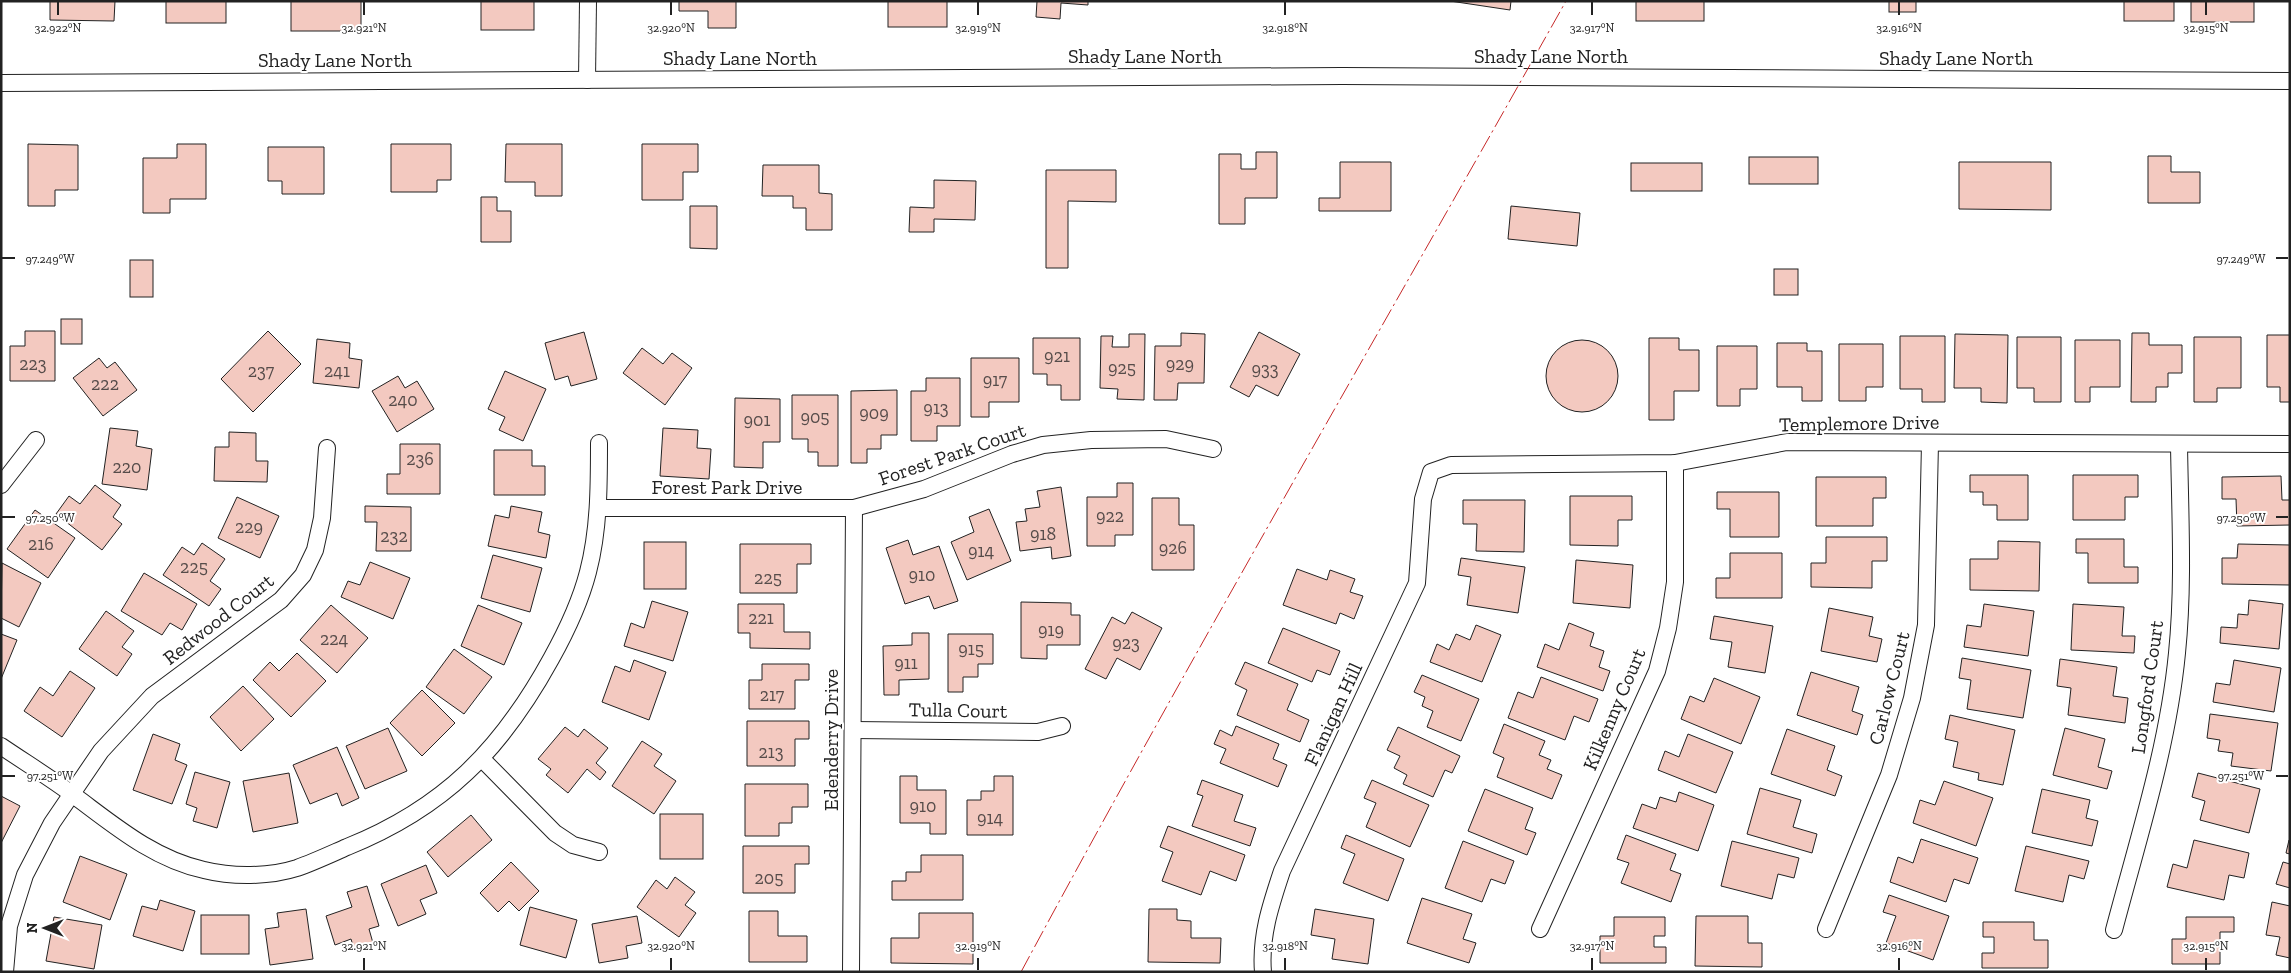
<svg xmlns="http://www.w3.org/2000/svg" width="2291" height="973" font-family="'Zilla Slab',serif">
  <style>
    .building { fill: #f3c9c0; stroke: #222 }
    .lines { fill: none; stroke-linecap: round; stroke-linejoin: round }
    .minor-casing { stroke: #222; stroke-width: 18 }
    .minor { stroke: #fff; stroke-width: 16 }
    .power { stroke: #c62828; stroke-width: 1; stroke-dasharray: 18 4 2.5 4; stroke-linecap: butt }
    .ticks { fill: none; stroke: #222; stroke-width: 2 }
    .labels { text-anchor: middle; dominant-baseline: central; stroke-width: 4; stroke-linejoin: round; paint-order: stroke }
    .number-label { font-size: 18px; fill: #564c4a }
    .street-label { font-size: 20px; fill: #222; stroke: #fff }
    .ticks-label { font-size: 12px; text-anchor: middle; fill: #222; stroke: #fff; stroke-width: 4; stroke-linejoin: round; paint-order: stroke }
  </style>
  <rect width="100%" height="100%" fill="#fff"/>
  <g class="building">
    <polygon points="50,1 115,1 114,21 50,20"/>
    <rect x="166" y="1" width="60" height="22"/>
    <rect x="291" y="1" width="70" height="30"/>
    <rect x="481" y="1" width="53" height="29"/>
    <polygon points="679,1 736,1 736,28 708,28 708,11 679,11"/>
    <rect x="888" y="1" width="59" height="26"/>
    <polygon points="1037,1 1088,1 1088,5 1061,3 1060,19 1036,17"/>
    <polygon points="1450,1 1511,1 1510,10"/>
    <rect x="1636" y="1" width="68" height="20"/>
    <rect x="1889" y="1" width="27" height="11"/>
    <rect x="2124" y="1" width="50" height="20"/>
    <rect x="2191" y="1" width="63" height="21"/>
    <polygon points="28,144 78,145 78,190 55,190 55,206 28,206"/>
    <polygon points="177,144 206,144 206,199 170,199 170,213 143,213 143,158 177,158"/>
    <polygon points="391,144 451,144 451,180 437,180 437,192 391,192"/>
    <polygon points="506,144 562,144 562,196 535,196 535,182 505,182"/>
    <polygon points="642,144 698,144 698,172 683,172 683,200 642,200"/>
    <polygon points="268,147 324,147 324,194 282,194 282,181 268,181"/>
    <polygon points="1256,152 1277,152 1277,198 1245,198 1245,224 1219,224 1219,154 1241,154 1241,169 1256,169"/>
    <polygon points="2148,156 2171,156 2171,172 2200,172 2200,203 2148,203"/>
    <rect x="1749" y="157" width="69" height="27"/>
    <polygon points="1340,162 1391,162 1391,211 1319,211 1319,198 1340,198"/>
    <polygon points="1959,162 2051,162 2051,210 1959,209"/>
    <rect x="1631" y="163" width="71" height="28"/>
    <polygon points="763,165 819,165 819,193 832,194 832,230 806,230 806,208 793,208 793,196 762,196"/>
    <polygon points="1046,170 1116,170 1116,202 1068,201 1068,268 1046,268"/>
    <polygon points="934,180 976,181 975,220 934,219 934,232 909,232 910,207 934,208"/>
    <polygon points="481,197 497,197 497,211 511,211 511,242 481,242"/>
    <polygon points="690,206 717,206 717,249 690,248"/>
    <polygon points="1511,206 1580,213 1577,246 1508,239"/>
    <rect x="130" y="260" width="23" height="37"/>
    <rect x="1774" y="269" width="24" height="26"/>
    <rect x="61" y="319" width="21" height="25"/>
    <polygon points="25,331 55,331 55,381 10,381 10,346 25,346"/>
    <polygon points="268,331 301,364 253,412 221,379"/>
    <polygon points="584,332 597,379 571,386 568,376 555,380 545,343"/>
    <polygon points="1259,332 1300,354 1278,396 1256,385 1249,397 1230,387"/>
    <polygon points="1181,333 1205,334 1204,383 1178,383 1177,400 1154,400 1155,346 1181,346"/>
    <polygon points="2132,333 2149,333 2149,345 2182,345 2182,373 2168,373 2168,387 2156,387 2156,402 2131,402"/>
    <polygon points="1129,334 1145,334 1144,400 1117,399 1118,389 1100,388 1101,336 1113,336 1112,347 1129,347"/>
    <polygon points="1955,334 2008,335 2007,403 1981,402 1981,388 1954,388"/>
    <polygon points="2267,335 2290,335 2290,402 2280,402 2280,387 2267,387"/>
    <polygon points="1900,336 1945,336 1945,402 1922,402 1922,389 1900,389"/>
    <polygon points="2017,337 2061,337 2061,402 2034,402 2034,388 2017,388"/>
    <polygon points="2194,337 2241,337 2241,388 2217,388 2217,402 2194,402"/>
    <polygon points="1033,338 1080,338 1080,400 1061,400 1061,385 1047,385 1047,374 1033,374"/>
    <polygon points="1649,338 1679,338 1679,350 1699,350 1699,391 1674,391 1674,420 1649,420"/>
    <polygon points="317,339 350,343 349,358 362,360 359,388 313,383"/>
    <circle cx="1582" cy="376" r="36"/>
    <polygon points="2075,340 2120,340 2120,387 2090,387 2090,402 2075,402"/>
    <polygon points="1777,343 1807,343 1807,351 1822,351 1822,401 1802,401 1802,387 1777,387"/>
    <polygon points="1839,344 1883,344 1883,387 1866,387 1866,401 1839,401"/>
    <polygon points="1717,346 1757,346 1757,389 1740,389 1740,406 1717,406"/>
    <polygon points="642,348 663,364 672,353 692,368 665,405 623,373"/>
    <polygon points="99,358 107,368 115,362 137,390 103,416 73,378"/>
    <polygon points="971,358 1019,358 1019,402 989,402 989,417 971,417"/>
    <polygon points="505,371 546,389 523,441 499,430 505,417 488,409"/>
    <polygon points="398,376 405,388 417,381 434,409 397,432 372,391"/>
    <polygon points="926,378 960,378 960,426 937,426 937,441 911,441 911,391 926,391"/>
    <polygon points="897,390 897,435 881,435 881,449 867,449 867,463 851,463 851,391"/>
    <polygon points="792,395 838,395 838,466 818,466 818,452 808,452 808,439 792,439"/>
    <polygon points="735,398 780,399 780,442 763,442 763,468 734,467"/>
    <polygon points="110,428 138,431 136,446 152,449 147,490 102,484"/>
    <polygon points="663,428 698,430 697,448 711,449 709,479 660,476"/>
    <polygon points="229,432 256,433 256,461 268,461 267,482 214,481 215,447 229,447"/>
    <polygon points="400,444 440,444 440,494 387,494 387,474 400,474"/>
    <polygon points="494,450 532,450 532,466 545,466 545,495 494,495"/>
    <polygon points="1970,475 2028,475 2028,520 1997,520 1997,505 1983,505 1983,492 1970,492"/>
    <polygon points="2073,475 2138,475 2138,497 2125,497 2125,520 2073,520"/>
    <polygon points="2281,476 2282,500 2290,500 2290,525 2237,526 2236,499 2222,499 2222,477"/>
    <polygon points="1816,477 1886,477 1886,498 1873,498 1873,526 1816,526"/>
    <polygon points="1117,483 1133,483 1133,535 1115,535 1115,546 1087,546 1087,497 1117,497"/>
    <polygon points="95,485 121,505 113,517 122,524 102,550 56,514 69,496 80,504"/>
    <polygon points="1061,487 1071,556 1052,559 1051,547 1020,551 1016,522 1027,521 1025,509 1040,507 1037,491"/>
    <polygon points="1717,492 1779,492 1779,537 1730,537 1730,509 1717,509"/>
    <polygon points="1570,496 1632,496 1632,520 1618,520 1618,546 1570,545"/>
    <polygon points="237,497 279,516 260,558 218,538"/>
    <polygon points="1152,498 1179,498 1179,525 1194,525 1194,570 1152,570"/>
    <polygon points="1463,500 1525,500 1524,552 1476,551 1477,524 1463,524"/>
    <polygon points="365,506 411,507 411,551 376,551 377,522 365,522"/>
    <polygon points="511,506 542,512 538,532 550,535 546,558 488,546 495,515 509,518"/>
    <polygon points="989,509 1011,561 967,580 951,542 974,532 969,517"/>
    <polygon points="35,510 75,538 48,578 7,549"/>
    <polygon points="1826,537 1887,537 1887,561 1872,561 1872,588 1811,587 1811,563 1826,563"/>
    <polygon points="2076,539 2124,539 2124,567 2138,567 2138,583 2088,583 2088,553 2076,553"/>
    <polygon points="908,540 913,555 939,546 958,601 934,609 929,596 905,604 886,548"/>
    <polygon points="1998,541 2040,542 2039,591 1970,590 1970,559 1998,559"/>
    <rect x="644" y="542" width="42" height="47"/>
    <polygon points="202,543 225,559 210,581 221,589 209,606 163,575 182,547 194,555"/>
    <polygon points="740,544 811,544 811,564 797,564 797,593 740,593"/>
    <polygon points="2238,544 2290,545 2290,585 2222,584 2222,558 2237,558"/>
    <polygon points="1730,553 1782,553 1782,598 1716,598 1716,578 1730,578"/>
    <polygon points="493,555 542,568 530,612 481,598"/>
    <polygon points="1461,558 1525,567 1518,613 1467,605 1471,577 1458,575"/>
    <polygon points="1576,560 1633,565 1630,608 1573,603"/>
    <polygon points="370,562 410,578 393,619 341,597 348,581 360,585"/>
    <polygon points="2,563 41,583 19,627 1,618"/>
    <polygon points="1297,569 1327,580 1330,570 1355,579 1350,592 1363,596 1354,619 1340,613 1336,624 1283,605"/>
    <polygon points="144,573 197,604 182,630 170,623 162,635 121,611"/>
    <polygon points="2249,600 2283,604 2279,649 2220,643 2221,627 2237,628 2238,614 2248,615"/>
    <polygon points="652,601 688,612 673,661 624,646 631,623 644,628"/>
    <polygon points="1021,602 1071,603 1071,615 1080,615 1080,645 1047,645 1047,659 1021,658"/>
    <polygon points="738,604 784,604 784,632 810,632 810,649 750,648 750,633 738,633"/>
    <polygon points="1984,604 2034,611 2028,656 1964,647 1967,625 1981,627"/>
    <polygon points="2073,604 2124,607 2122,636 2135,636 2134,653 2071,650"/>
    <polygon points="331,605 368,638 337,673 300,640"/>
    <polygon points="478,605 522,623 504,665 461,646"/>
    <polygon points="1829,608 1873,617 1869,636 1882,639 1877,662 1821,651"/>
    <polygon points="106,611 134,631 122,647 132,654 117,676 79,649"/>
    <polygon points="1132,612 1162,628 1140,670 1117,658 1106,679 1085,669 1112,617 1125,624"/>
    <polygon points="1714,616 1773,626 1765,673 1728,667 1732,642 1710,639"/>
    <polygon points="1569,623 1594,633 1590,646 1604,651 1599,667 1610,671 1603,691 1537,667 1545,644 1559,650"/>
    <polygon points="1476,625 1501,635 1482,682 1430,662 1437,644 1449,650 1456,634 1470,640"/>
    <polygon points="1283,628 1340,651 1330,675 1317,670 1312,682 1268,663"/>
    <polygon points="912,633 929,633 929,679 899,680 899,695 884,695 883,646 912,645"/>
    <polygon points="1,634 17,640 1,679"/>
    <polygon points="948,634 993,634 993,664 978,664 978,677 963,677 963,692 948,692"/>
    <polygon points="454,649 492,677 464,714 426,687"/>
    <polygon points="297,653 326,681 291,717 253,680 270,662 279,671"/>
    <polygon points="1962,658 2031,670 2023,718 1967,709 1971,680 1959,678"/>
    <polygon points="2060,659 2117,667 2113,696 2128,698 2125,723 2068,715 2071,688 2057,686"/>
    <polygon points="634,660 666,672 649,720 602,702 615,666 630,672"/>
    <polygon points="2234,660 2281,668 2274,712 2213,702 2216,683 2230,685"/>
    <polygon points="1245,662 1298,684 1287,710 1309,720 1300,742 1237,715 1247,690 1235,684"/>
    <polygon points="762,664 809,664 809,680 795,680 795,709 749,709 749,680 762,680"/>
    <polygon points="70,671 95,688 62,737 24,711 40,687 53,696"/>
    <polygon points="1811,672 1859,687 1852,711 1863,715 1857,735 1797,715"/>
    <polygon points="1422,675 1479,699 1461,741 1427,727 1433,711 1422,706 1425,697 1414,692"/>
    <polygon points="1541,677 1598,699 1589,722 1574,716 1565,740 1508,718 1518,692 1533,698"/>
    <polygon points="1714,678 1760,697 1741,744 1681,719 1690,696 1704,702"/>
    <polygon points="243,686 274,719 241,751 210,717"/>
    <polygon points="422,690 455,723 422,756 390,723"/>
    <polygon points="2210,714 2278,723 2271,771 2231,766 2233,753 2218,751 2220,740 2207,738"/>
    <polygon points="1950,715 2015,730 2003,785 1978,780 1979,773 1953,767 1958,742 1945,739"/>
    <polygon points="747,721 809,721 809,739 795,739 795,766 747,766"/>
    <polygon points="1504,724 1545,741 1539,755 1551,760 1547,769 1562,775 1552,799 1497,777 1504,758 1493,753"/>
    <polygon points="1236,726 1279,744 1273,759 1287,765 1278,787 1220,763 1226,749 1214,744 1220,730 1232,736"/>
    <polygon points="565,727 578,737 584,729 608,748 596,763 606,772 600,780 587,769 568,793 546,775 551,769 538,759"/>
    <polygon points="1398,727 1460,756 1452,773 1445,770 1433,797 1403,784 1407,775 1394,768 1400,756 1387,750"/>
    <polygon points="388,728 407,771 365,789 346,746"/>
    <polygon points="2065,728 2105,739 2098,767 2112,771 2107,789 2053,775"/>
    <polygon points="1787,729 1835,746 1827,770 1842,776 1835,796 1771,774"/>
    <polygon points="153,734 180,744 175,760 187,765 172,804 133,790"/>
    <polygon points="1688,734 1733,752 1716,793 1658,770 1665,751 1679,757"/>
    <polygon points="642,741 662,754 654,766 676,781 654,814 612,786"/>
    <polygon points="337,747 359,798 342,806 337,793 310,804 293,765"/>
    <polygon points="195,772 230,782 217,828 193,821 197,808 186,804"/>
    <polygon points="289,773 298,823 253,832 243,781"/>
    <polygon points="2198,773 2260,789 2249,833 2200,820 2205,801 2192,797"/>
    <polygon points="900,776 917,776 917,790 946,790 946,834 930,834 930,823 900,823"/>
    <polygon points="994,776 1013,776 1013,835 967,835 967,800 981,800 981,791 994,791"/>
    <polygon points="1202,780 1243,795 1234,821 1256,828 1250,846 1192,826 1203,796 1197,794"/>
    <polygon points="1372,780 1429,805 1410,847 1366,827 1376,803 1364,798"/>
    <polygon points="1944,781 1993,798 1976,846 1913,823 1920,800 1935,805"/>
    <polygon points="745,784 808,784 808,807 792,807 792,823 779,823 779,836 745,836"/>
    <polygon points="1760,788 1801,800 1793,827 1817,834 1812,853 1747,834"/>
    <polygon points="1485,789 1533,808 1525,829 1536,833 1527,855 1468,831"/>
    <polygon points="2042,789 2090,800 2086,818 2098,821 2092,846 2032,833"/>
    <polygon points="1679,792 1714,805 1698,851 1633,828 1642,804 1656,809 1660,797 1676,802"/>
    <polygon points="1,796 20,806 1,843"/>
    <rect x="660" y="814" width="43" height="45"/>
    <polygon points="471,815 492,840 448,877 427,852"/>
    <polygon points="1168,826 1245,855 1236,881 1210,871 1201,895 1162,881 1173,852 1160,847"/>
    <polygon points="1346,835 1404,859 1388,901 1343,883 1355,854 1341,848"/>
    <polygon points="1626,835 1676,854 1670,870 1681,874 1671,902 1621,883 1629,863 1617,859"/>
    <polygon points="1921,839 1978,858 1969,884 1954,879 1946,902 1890,882 1898,857 1913,863"/>
    <polygon points="2194,840 2249,853 2244,878 2229,875 2224,900 2167,887 2173,864 2187,868"/>
    <polygon points="2289,840 2290,841 2290,854 2286,853"/>
    <polygon points="1463,841 1514,861 1505,884 1491,879 1482,902 1445,888"/>
    <polygon points="1732,841 1799,858 1794,878 1778,874 1772,899 1721,886"/>
    <polygon points="743,846 809,846 809,864 795,864 795,893 743,893"/>
    <polygon points="2026,846 2089,861 2084,879 2069,875 2063,902 2015,891"/>
    <polygon points="921,855 963,855 963,900 892,900 892,881 906,881 906,872 921,872"/>
    <polygon points="80,856 127,874 110,920 63,902"/>
    <polygon points="511,862 539,891 519,911 509,901 498,912 480,893"/>
    <polygon points="2283,862 2290,864 2290,888 2276,884"/>
    <polygon points="426,865 437,893 420,900 426,914 398,926 381,884"/>
    <polygon points="675,877 695,892 685,905 696,913 679,937 637,907 656,880 667,889"/>
    <polygon points="367,886 379,926 369,929 373,943 354,949 351,939 335,945 326,916 352,907 347,892"/>
    <polygon points="1889,895 1949,916 1933,960 1886,943 1896,916 1883,912"/>
    <polygon points="1422,898 1472,914 1463,939 1476,943 1469,963 1407,943"/>
    <polygon points="160,900 195,911 183,951 133,936 142,906 157,910"/>
    <polygon points="2272,902 2290,906 2290,958 2276,955 2280,937 2266,935"/>
    <polygon points="530,907 577,920 566,958 520,945"/>
    <polygon points="306,909 313,959 270,965 265,929 279,927 277,913"/>
    <polygon points="1149,909 1177,909 1177,920 1191,921 1191,938 1221,938 1220,963 1148,962"/>
    <polygon points="1315,909 1374,919 1368,964 1332,959 1335,939 1311,935"/>
    <polygon points="749,911 778,911 778,936 807,936 807,962 749,962"/>
    <polygon points="919,913 973,913 973,964 891,963 891,938 919,938"/>
    <rect x="201" y="915" width="48" height="39"/>
    <polygon points="637,916 642,943 626,946 628,958 599,963 592,924"/>
    <polygon points="1696,916 1748,916 1748,943 1762,943 1762,967 1695,966"/>
    <polygon points="54,917 102,925 94,969 46,961"/>
    <polygon points="1614,917 1665,917 1665,936 1654,936 1654,947 1666,947 1666,963 1600,963 1600,936 1614,936"/>
    <polygon points="2186,917 2234,917 2234,932 2220,932 2220,964 2172,964 2172,939 2186,939"/>
    <polygon points="1983,922 2034,922 2034,940 2048,940 2048,968 1982,968 1982,953 1994,953 1994,937 1983,937"/>
  </g>
  <g class="lines">
    <defs>
      <g id="minor">
        <polyline points="587,80 588,1"/>
        <polyline points="1,83 1342,76 2290,81"/>
        <polyline points="1,485 36,440"/>
        <polyline points="599,508 854,508 924,489 1012,454 1043,445 1091,440 1166,439 1213,449"/>
        <polyline points="853,730 1038,732 1062,726"/>
        <path d="M1 746C26 763 52 779 76 797 115 826 154 859 204 870 232 877 269 877 297 868 314 862 331 854 347 847 444 808 501 750 551 659 566 632 580 603 588 572 599 530 599 486 599 443"/>
        <polyline points="482,759 555,833 573,845 599,852"/>
        <polyline points="1540,929 1657,671 1668,628 1675,582 1675,463"/>
        <polyline points="1826,929 1889,775 1912,698 1926,625 1930,443"/>
        <path d="M2114 930C2138 839 2168 747 2177 653 2184 584 2180 514 2179 444"/>
        <polyline points="5,972 9,926 25,875 52,823 101,751 152,696 281,600 303,575 315,550 322,518 327,448"/>
        <polyline points="851,972 854,508"/>
        <path d="M1263 972C1260 936 1271 904 1282 871L1417 583 1423 499 1431 472 1451 465 1675 463 1787 442 2290 444"/>
      </g>
    </defs>
    <use href="#minor" class="minor-casing"/>
    <use href="#minor" class="minor"/>
    <path class="power" d="M1021 972C1197 645 1384 325 1566 1"/>
  </g>
  <path class="ticks" d="M58 2V15M364 2V15M671 2V15M978 2V15M1285 2V15M1592 2V15M1899 2V15M2206 2V15M2 258H15M2276 258H2288M2 517H15M2276 517H2288M2 776H15M2276 776H2288M364 958V970M671 958V970M978 958V970M1285 958V970M1592 958V970M1899 958V970M2206 958V970"/>
  <g class="labels">
    <g class="number-label">
      <text x="1057" y="356">921</text>
      <text x="33" y="364">223</text>
      <text x="1180" y="364">929</text>
      <text x="1122" y="368">925</text>
      <text x="1265" y="369">933</text>
      <text x="261" y="371">237</text>
      <text x="337" y="371">241</text>
      <text x="995" y="380">917</text>
      <text x="105" y="384">222</text>
      <text x="403" y="400">240</text>
      <text x="936" y="408">913</text>
      <text x="874" y="413">909</text>
      <text x="815" y="417">905</text>
      <text x="757" y="420">901</text>
      <text x="420" y="459">236</text>
      <text x="127" y="467">220</text>
      <text x="1110" y="516">922</text>
      <text x="249" y="527">229</text>
      <text x="1043" y="534">918</text>
      <text x="394" y="536">232</text>
      <text x="41" y="544">216</text>
      <text x="1173" y="548">926</text>
      <text x="981" y="551">914</text>
      <text x="194" y="567">225</text>
      <text x="922" y="575">910</text>
      <text x="768" y="578">225</text>
      <text x="761" y="618">221</text>
      <text x="1051" y="630">919</text>
      <text x="334" y="639">224</text>
      <text x="1126" y="643">923</text>
      <text x="971" y="649">915</text>
      <text x="906" y="663">911</text>
      <text x="772" y="695">217</text>
      <text x="771" y="752">213</text>
      <text x="923" y="806">910</text>
      <text x="990" y="818">914</text>
      <text x="769" y="878">205</text>
    </g>
    <g class="street-label">
      <text x="1145" y="56">Shady Lane North</text>
      <text x="1551" y="56">Shady Lane North</text>
      <text x="740" y="58">Shady Lane North</text>
      <text x="1956" y="58">Shady Lane North</text>
      <text x="335" y="60">Shady Lane North</text>
      <text transform="translate(1859 423) rotate(-1)">Templemore Drive</text>
      <text transform="translate(952 454) rotate(-19)">Forest Park Court</text>
      <text x="727" y="487">Forest Park Drive</text>
      <text transform="translate(218 619) rotate(-38)">Redwood Court</text>
      <text transform="translate(2147 687) rotate(-82)">Longford Court</text>
      <text transform="translate(1889 688) rotate(-76)">Carlow Court</text>
      <text transform="translate(1614 709) rotate(-67)">Kilkenny Court</text>
      <text transform="translate(958 710) rotate(1)">Tulla Court</text>
      <text transform="translate(1333 714) rotate(-65)">Flanigan Hill</text>
      <text transform="translate(831 740) rotate(-90)">Edenderry Drive</text>
    </g>
  </g>
  <g class="ticks-label">
    <text x="58" y="32">32.922°N</text>
    <text x="364" y="32">32.921°N</text>
    <text x="671" y="32">32.920°N</text>
    <text x="978" y="32">32.919°N</text>
    <text x="1285" y="32">32.918°N</text>
    <text x="1592" y="32">32.917°N</text>
    <text x="1899" y="32">32.916°N</text>
    <text x="2206" y="32">32.915°N</text>
    <text x="2241" y="263">97.249°W</text>
    <text x="50" y="263">97.249°W</text>
    <text x="2241" y="522">97.250°W</text>
    <text x="50" y="522">97.250°W</text>
    <text x="2241" y="780">97.251°W</text>
    <text x="50" y="780">97.251°W</text>
    <text x="364" y="950">32.921°N</text>
    <text x="671" y="950">32.920°N</text>
    <text x="978" y="950">32.919°N</text>
    <text x="1285" y="950">32.918°N</text>
    <text x="1592" y="950">32.917°N</text>
    <text x="1899" y="950">32.916°N</text>
    <text x="2206" y="950">32.915°N</text>
  </g>
  <rect width="2291" height="973" fill="none" stroke="#222222" stroke-width="5"/>
  <g transform="translate(45 928) rotate(270)" stroke="#ffffff" stroke-width="4" paint-order="stroke">
  <path d="M0-4L9 19L0 12L-9 19Z" fill="#222222"/>
  <text y="-8" font-size="14" font-weight="bold" text-anchor="middle" fill="#222222">N</text>
  </g>
</svg>
